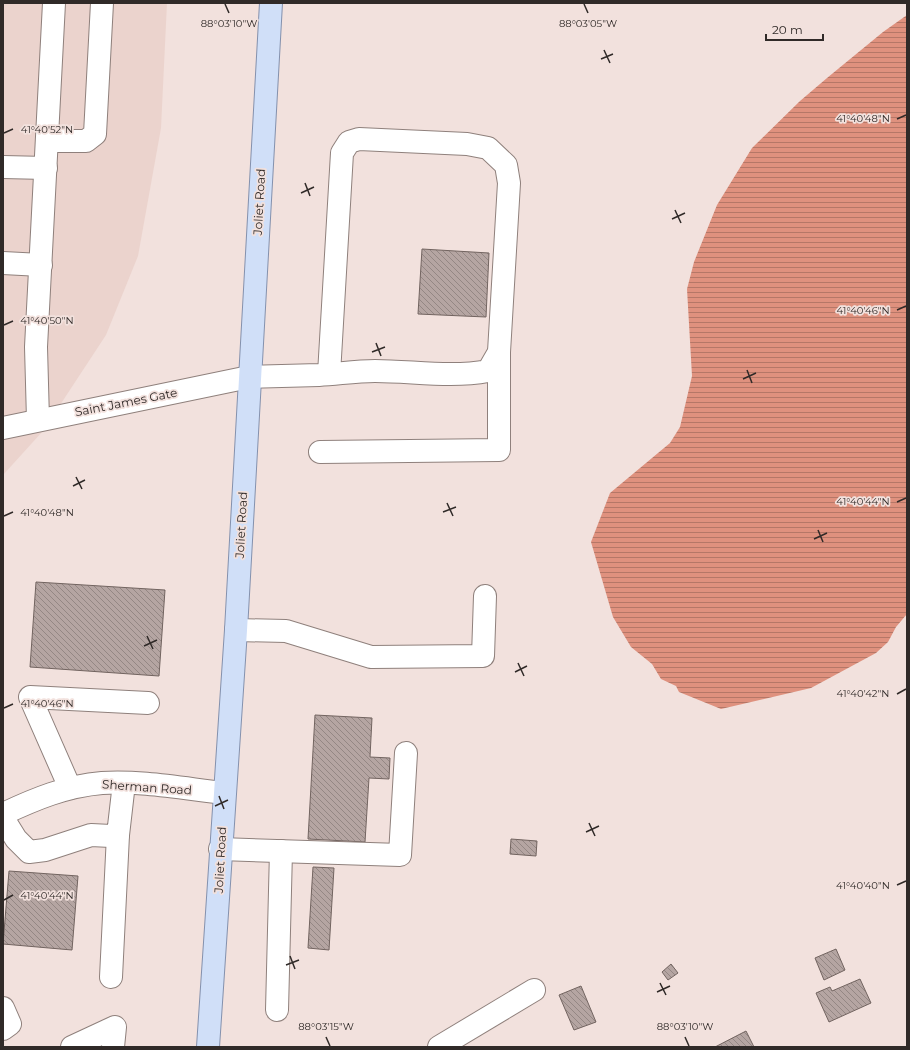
<svg xmlns="http://www.w3.org/2000/svg" width="910" height="1050" font-family="Montserrat,sans-serif">
  <style>
    .built { fill: #ebd3cd }
    .water { fill: url(#water-rules) }
    .building { fill: url(#building-back-hatch); stroke: #726460 }
    .lines { fill: none; stroke-linecap: round; stroke-linejoin: round }
    .minor-casing { stroke: #8f807c; stroke-width: 24 }
    .major-casing { stroke: #8491ad; stroke-width: 24 }
    .minor { stroke: #fff; stroke-width: 22 }
    .major { stroke: #d0dff8; stroke-width: 22 }
    .ticks { fill: none; stroke: #302a28; stroke-width: 1.5 }
    .labels { text-anchor: middle; dominant-baseline: central; stroke-width: 3.5; stroke-linejoin: round; paint-order: stroke }
    .street-label { font-size: 12px; fill: #302a28; stroke: #f2e1dd }
    .ticks-label { font-size: 10px; text-anchor: middle; fill: #302a28; stroke: #f2e1dd; stroke-width: 3.5; stroke-linejoin: round; paint-order: stroke }
  </style>
  <defs>
    <pattern id="water-rules" width="6" height="5" patternUnits="userSpaceOnUse"><rect width="6" height="5" fill="#df917e"/><path d="M0 2.5h6" fill="none" stroke="#b57767"/></pattern>
    <pattern id="building-back-hatch" width="6" height="6" patternUnits="userSpaceOnUse"><rect width="6" height="6" fill="#b5a5a2"/><path d="M-1 5l2 2M0 0l6 6M5-1l2 2" fill="none" stroke="#948784"/></pattern>
  </defs>
  <rect width="100%" height="100%" fill="#f2e1dd"/>
  <g class="built">
    <polygon points="3,3 167,3 161,128 138,256 106,335 60,405 3,418"/>
    <polygon points="42,432 3,475 3,439"/>
  </g>
  <polygon class="water" points="907,15 907,614 896,627 888,642 876,653 811,688 721,709 679,692 676,686 661,679 652,664 631,647 613,617 591,542 610,493 670,443 680,427 692,376 687,289 694,262 717,205 752,148 800,101 827,78 883,32"/>
  <g class="building">
    <polygon points="422,249 489,253 486,317 418,314"/>
    <polygon points="36,582 165,590 159,676 30,667"/>
    <polygon points="315,715 372,718 370,757 390,758 389,779 369,778 365,842 308,839"/>
    <polygon points="511,839 537,841 536,856 510,854"/>
    <polygon points="313,867 334,868 329,950 308,948"/>
    <polygon points="9,871 78,876 72,950 3,944"/>
    <polygon points="836,949 845,970 824,980 815,958"/>
    <polygon points="671,964 678,973 668,980 662,972"/>
    <polygon points="860,979 871,1003 829,1022 816,993 830,987 832,991"/>
    <polygon points="581,986 596,1022 574,1030 559,995"/>
    <polygon points="746,1031 754,1047 715,1047"/>
  </g>
  <g class="lines">
    <defs>
      <g id="minor">
        <polyline points="47,141 86,141 95,134 102,3"/>
        <polyline points="3,167 46,168"/>
        <polyline points="3,263 41,265"/>
        <polyline points="38,420 36,347 54,3"/>
        <path d="M3 428 249 377 319 375C338 374 356 371 375 371 412 371 451 378 488 371L499 352 509 183 506 165 488 148 467 144 359 139 349 142 342 153 329 374"/>
        <polyline points="320,452 499,450 499,352"/>
        <polyline points="236,630 286,631 371,657 483,656 485,596"/>
        <polyline points="70,788 30,697 148,703"/>
        <path d="M3 814C35 799 66 786 102 783 138 780 187 789 224 793"/>
        <polyline points="3,818 16,839 29,852 45,850 91,835 111,836 118,835 124,783"/>
        <polyline points="220,849 400,855 406,753"/>
        <polyline points="111,977 118,835"/>
        <polyline points="3,1008 10,1024 3,1029"/>
        <polyline points="277,1010 281,851"/>
        <polyline points="72,1047 115,1027 113,1047"/>
        <polyline points="439,1047 534,990"/>
      </g>
      <polyline id="major" points="208,1047 236,630 271,3"/>
    </defs>
    <use href="#minor" class="minor-casing"/>
    <use href="#major" class="major-casing"/>
    <use href="#minor" class="minor"/>
    <use href="#major" class="major"/>
  </g>
  <path class="ticks" d="M225 4 229 13M584 4 588 13M604 50 610 63M601 59 613 54M897 119 906 115M4 133 13 129M305 183 310 196M301 193 314 187M675 210 681 223M672 219 685 213M897 310 906 306M4 325 13 321M376 343 381 356M372 352 385 347M747 370 752 383M743 379 756 373M76 477 82 489M73 486 85 480M897 502 906 498M447 503 453 516M443 512 456 507M4 516 13 512M818 530 823 542M814 539 827 533M147 636 153 649M144 646 157 640M518 663 524 676M515 672 527 666M897 694 906 689M4 708 13 704M219 796 224 809M215 806 228 800M589 823 595 836M586 832 599 826M897 885 906 881M4 900 13 895M290 956 295 969M286 965 299 960M660 983 666 995M657 992 670 986M326 1037 330 1046M685 1037 689 1046"/>
  <g class="labels">
    <g class="street-label">
      <text transform="translate(259 202) rotate(-87)">Joliet Road</text>
      <text transform="translate(126 402) rotate(-11)">Saint James Gate</text>
      <text transform="translate(241 525) rotate(-87)">Joliet Road</text>
      <text transform="translate(147 787) rotate(4)">Sherman Road</text>
      <text transform="translate(220 860) rotate(-87)">Joliet Road</text>
    </g>
  </g>
  <g class="ticks-label">
    <text x="229" y="27">88°03'10"W</text>
    <text x="588" y="27">88°03'05"W</text>
    <text x="863" y="122">41°40'48"N</text>
    <text x="47" y="133">41°40'52"N</text>
    <text x="863" y="314">41°40'46"N</text>
    <text x="47" y="324">41°40'50"N</text>
    <text x="863" y="505">41°40'44"N</text>
    <text x="47" y="516">41°40'48"N</text>
    <text x="863" y="697">41°40'42"N</text>
    <text x="47" y="707">41°40'46"N</text>
    <text x="863" y="889">41°40'40"N</text>
    <text x="47" y="899">41°40'44"N</text>
    <text x="326" y="1030">88°03'15"W</text>
    <text x="685" y="1030">88°03'10"W</text>
  </g>
  <rect width="910" height="1050" fill="none" stroke="#302a28" stroke-width="8"/>
  <path d="M766 34v6h57v-6" fill="none" stroke="#302a28" stroke-width="2"/>
  <text x="772" y="34" font-size="12" fill="#302a28" stroke="#f2e1dd" stroke-width="3" paint-order="stroke">20 m</text>
</svg>
